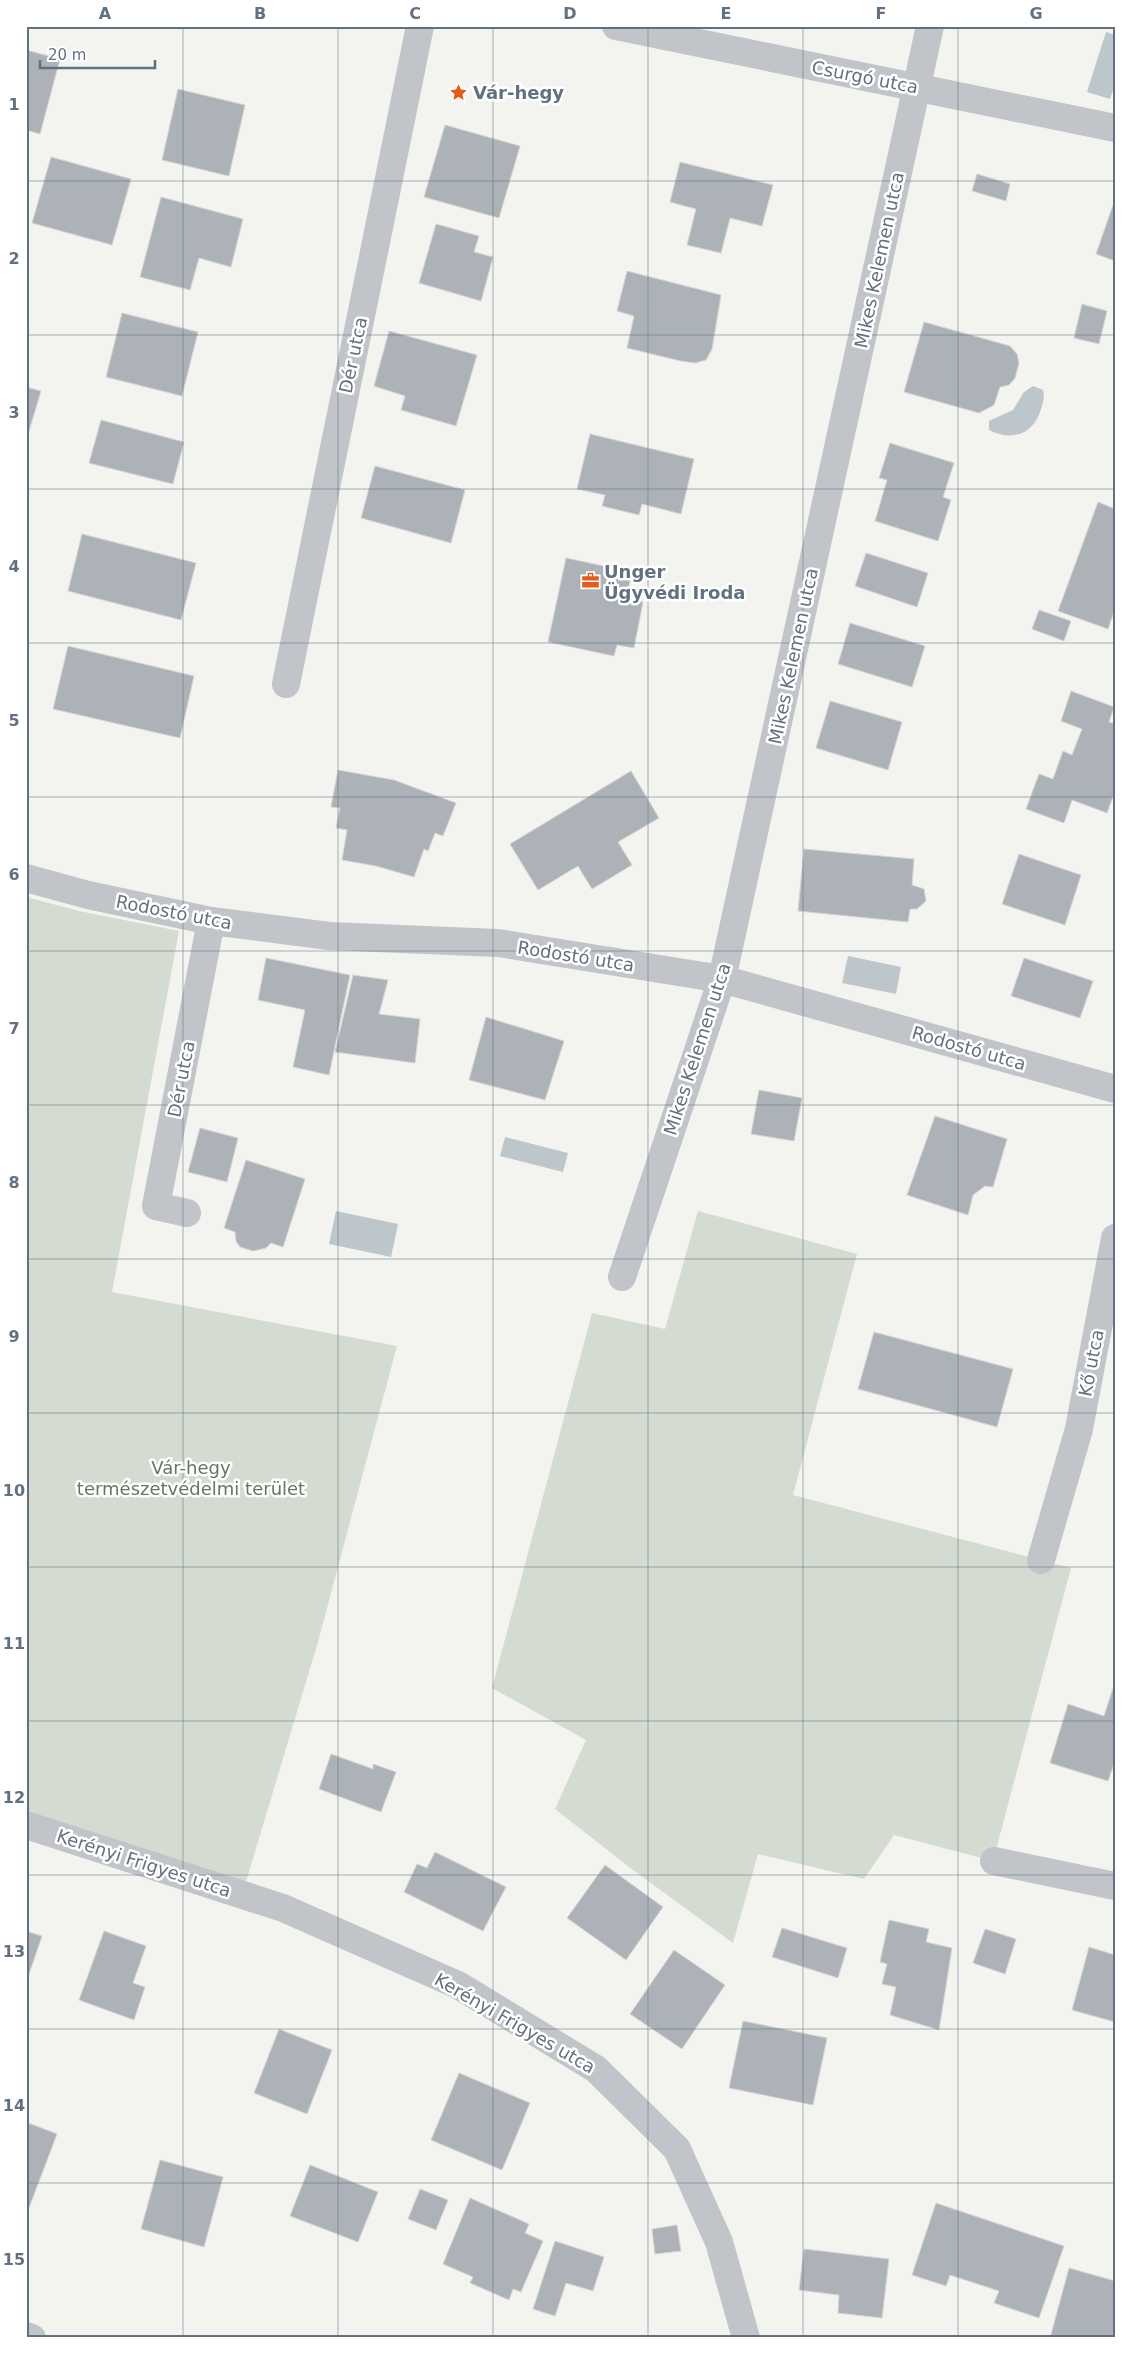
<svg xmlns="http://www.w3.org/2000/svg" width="1141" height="2364" font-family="'DejaVu Sans',sans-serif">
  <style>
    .green { fill: #d4dbd0 }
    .water { fill: #bcc6cb }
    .building { fill: #acb2b8; stroke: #d5d5d2 }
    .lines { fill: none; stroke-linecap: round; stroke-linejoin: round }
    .minor { stroke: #c1c4c8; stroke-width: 28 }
    .grid { fill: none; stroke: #627181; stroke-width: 1; stroke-opacity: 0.55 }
    .labels { text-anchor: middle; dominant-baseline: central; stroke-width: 5; stroke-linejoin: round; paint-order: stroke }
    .street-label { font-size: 18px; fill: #627181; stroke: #fff }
    .poi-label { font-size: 18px; font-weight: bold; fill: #627181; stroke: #fff; text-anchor: start }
    .park-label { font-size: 18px; fill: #647861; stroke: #fff }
    .neatline { fill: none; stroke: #627181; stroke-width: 2 }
    .grid-label { font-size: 16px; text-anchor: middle; font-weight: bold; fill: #627181 }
  </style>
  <rect width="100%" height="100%" fill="#f3f4ef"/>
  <g class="green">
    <polygon points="26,897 79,911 179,931 112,1292 397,1346 318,1642 242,1895 26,1825"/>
    <polygon points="698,1211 857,1254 793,1495 1071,1568 993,1861 894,1835 864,1879 758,1854 733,1943 633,1870 555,1809 586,1740 492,1688 592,1313 665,1329"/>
  </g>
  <g class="water">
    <polygon points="1106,32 1115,35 1115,84 1110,99 1087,92"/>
    <path d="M1033 386 1043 390C1045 397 1043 402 1041 409 1034 434 1012 442 989 430V421L1013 410 1024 392Z"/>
    <polygon points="848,956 901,967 896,994 842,983"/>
    <polygon points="505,1137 568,1153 563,1172 500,1156"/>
    <polygon points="336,1211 398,1224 391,1257 329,1244"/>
  </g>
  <g class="building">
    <polygon points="26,50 60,59 40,134 26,130"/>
    <polygon points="178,89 245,105 229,176 162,160"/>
    <polygon points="445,125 520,146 499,218 424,197"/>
    <polygon points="51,157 131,179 112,245 32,223"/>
    <polygon points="680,162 773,185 762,226 730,218 721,253 687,245 696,209 670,202"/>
    <polygon points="977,174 1010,184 1006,201 972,191"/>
    <polygon points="161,197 243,219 231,267 199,258 190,290 140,277"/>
    <polygon points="1113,205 1115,206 1115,261 1096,254"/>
    <polygon points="436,224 479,236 474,252 493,257 481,301 419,283"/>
    <polygon points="627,271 721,295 712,349 706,360 695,363 681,361 627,348 634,316 617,311"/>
    <polygon points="1082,304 1107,311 1099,344 1074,338"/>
    <polygon points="122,313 198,332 182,396 106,377"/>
    <polygon points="924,322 1010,346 1017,354 1019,363 1015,378 1009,385 1000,387 994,405 979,413 904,392"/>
    <polygon points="389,331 477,355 456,426 401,410 405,396 374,386"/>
    <polygon points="26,387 41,391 26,441"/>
    <polygon points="101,420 184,442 173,484 89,463"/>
    <polygon points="590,434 694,459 681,514 642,504 639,515 602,506 605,495 577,489"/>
    <polygon points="890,443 954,463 943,497 951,500 938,541 875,521 887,480 879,478"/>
    <polygon points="375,466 465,490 451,543 361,518"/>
    <polygon points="1098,502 1115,509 1115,609 1108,629 1058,611"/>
    <polygon points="82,534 196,563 181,620 68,591"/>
    <polygon points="866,553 928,573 917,607 855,586"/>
    <polygon points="566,558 632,572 626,599 643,602 634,648 617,645 614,656 548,642"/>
    <polygon points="1039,610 1071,621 1064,641 1032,629"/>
    <polygon points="850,623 925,646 912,687 838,664"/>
    <polygon points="68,646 194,676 180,738 53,709"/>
    <polygon points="1071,691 1114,707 1109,722 1115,724 1115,791 1107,813 1072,800 1064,823 1026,809 1039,774 1053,779 1063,751 1072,755 1082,729 1061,721"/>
    <polygon points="830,701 902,722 888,770 816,748"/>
    <polygon points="338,770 394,780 456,803 443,836 435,833 428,851 424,849 414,877 376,866 342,860 347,830 336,828 340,808 331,807"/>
    <polygon points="631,771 659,818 618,842 632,865 592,889 578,866 538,890 510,844"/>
    <polygon points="804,849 914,859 912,885 924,889 926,901 917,909 910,909 908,922 798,911"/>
    <polygon points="1019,854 1081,875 1065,925 1002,904"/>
    <polygon points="266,958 350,975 329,1075 293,1067 305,1010 258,1000"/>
    <polygon points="1024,958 1093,981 1080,1018 1011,996"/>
    <polygon points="353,975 388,980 379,1014 420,1019 415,1063 335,1052"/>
    <polygon points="486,1017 564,1041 545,1100 469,1080"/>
    <polygon points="759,1090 802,1098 794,1141 751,1134"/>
    <polygon points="935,1116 1007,1139 993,1187 985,1186 973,1195 968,1215 907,1195"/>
    <polygon points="200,1128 238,1138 227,1182 188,1172"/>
    <polygon points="246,1160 305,1179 283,1247 271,1243 266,1248 253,1251 240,1247 236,1241 235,1232 224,1228"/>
    <polygon points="874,1332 1013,1369 997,1427 858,1389"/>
    <polygon points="1115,1682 1115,1761 1108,1781 1050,1763 1068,1704 1104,1716"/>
    <polygon points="331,1754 373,1769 373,1764 396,1772 381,1812 319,1789"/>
    <polygon points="435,1852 506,1887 483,1931 404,1892 417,1864 427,1868"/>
    <polygon points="605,1865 663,1907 626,1960 567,1918"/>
    <polygon points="889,1920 929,1929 926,1942 952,1948 939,2030 890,2015 896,1987 882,1984 887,1964 880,1962"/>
    <polygon points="782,1928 847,1948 838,1978 772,1957"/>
    <polygon points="985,1929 1016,1939 1005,1974 973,1963"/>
    <polygon points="26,1931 42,1936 26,1983"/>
    <polygon points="104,1931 146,1946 133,1983 145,1987 134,2020 79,2000"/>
    <polygon points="1089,1947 1115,1955 1115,2022 1072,2010"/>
    <polygon points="674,1950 725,1985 682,2049 630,2014"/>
    <polygon points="743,2021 827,2038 813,2105 729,2088"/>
    <polygon points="279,2029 332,2050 307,2114 254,2093"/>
    <polygon points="459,2073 530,2103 502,2170 431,2140"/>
    <polygon points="26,2122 57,2134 27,2213 26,2212"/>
    <polygon points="160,2160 223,2177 204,2247 141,2229"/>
    <polygon points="310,2165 378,2192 358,2242 290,2216"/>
    <polygon points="420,2189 448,2200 436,2230 408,2219"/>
    <polygon points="470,2198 529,2224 525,2233 543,2241 521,2292 513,2289 509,2300 470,2283 473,2277 443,2264"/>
    <polygon points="936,2203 1064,2246 1039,2318 994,2303 999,2291 950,2275 946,2286 912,2275"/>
    <polygon points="677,2225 681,2251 655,2254 652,2229"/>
    <polygon points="555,2241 604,2257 593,2291 566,2283 555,2316 533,2309"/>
    <polygon points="804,2249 889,2259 882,2318 838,2313 839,2295 799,2290"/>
    <polygon points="1069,2268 1115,2281 1115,2338 1050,2338"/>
  </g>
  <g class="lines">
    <g class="minor">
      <polyline points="616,26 1115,128"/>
      <polyline points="286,684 420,26"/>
      <polyline points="26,878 88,895 211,921 329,936 498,943 722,979 1115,1089"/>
      <polyline points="187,1213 156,1206 211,921"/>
      <polyline points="622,1277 722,979 930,26"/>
      <polyline points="1041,1560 1079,1429 1115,1238"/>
      <polyline points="26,1825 283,1908 458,1985 596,2069 677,2149 719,2242 746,2338"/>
      <polyline points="994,1861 1115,1886"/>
      <polyline points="26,2336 32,2338"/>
    </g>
  </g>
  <path class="grid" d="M183 26V2338M338 26V2338M493 26V2338M648 26V2338M803 26V2338M958 26V2338M26 181H1115M26 335H1115M26 489H1115M26 643H1115M26 797H1115M26 951H1115M26 1105H1115M26 1259H1115M26 1413H1115M26 1567H1115M26 1721H1115M26 1875H1115M26 2029H1115M26 2183H1115"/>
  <defs>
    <symbol id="sight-bare" viewBox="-9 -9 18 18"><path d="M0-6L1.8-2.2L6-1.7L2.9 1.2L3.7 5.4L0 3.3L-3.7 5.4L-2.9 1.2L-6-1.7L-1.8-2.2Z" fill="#e65b1d" stroke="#fff" stroke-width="2.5" paint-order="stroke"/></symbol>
    <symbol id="office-bare" viewBox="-9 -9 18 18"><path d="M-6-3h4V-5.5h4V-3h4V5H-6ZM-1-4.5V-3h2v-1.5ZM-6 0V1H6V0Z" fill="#e65b1d" stroke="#fff" stroke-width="2.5" paint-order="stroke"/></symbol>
  </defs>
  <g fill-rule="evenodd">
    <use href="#sight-bare" x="446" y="80" width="25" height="25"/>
    <use href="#office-bare" x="578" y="568" width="25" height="25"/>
  </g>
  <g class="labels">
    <g class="street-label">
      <text transform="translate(865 77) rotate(11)">Csurgó utca</text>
      <text transform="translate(879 260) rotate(-78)">Mikes Kelemen utca</text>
      <text transform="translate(353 355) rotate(-78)">Dér utca</text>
      <text transform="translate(793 656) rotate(-78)">Mikes Kelemen utca</text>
      <text transform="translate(174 912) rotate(11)">Rodostó utca</text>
      <text transform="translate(576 956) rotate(9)">Rodostó utca</text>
      <text transform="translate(969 1048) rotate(16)">Rodostó utca</text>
      <text transform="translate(697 1049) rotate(-72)">Mikes Kelemen utca</text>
      <text transform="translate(181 1079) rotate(-79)">Dér utca</text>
      <text transform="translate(1091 1363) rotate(-79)">Kő utca</text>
      <text transform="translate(144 1863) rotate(18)">Kerényi Frigyes utca</text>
      <text transform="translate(515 2023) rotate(30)">Kerényi Frigyes utca</text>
    </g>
    <g class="poi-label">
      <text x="473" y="92">Vár-hegy</text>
      <text x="604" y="571">Unger<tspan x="604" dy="21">Ügyvédi Iroda</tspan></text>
    </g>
    <g class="park-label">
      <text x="191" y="1467">Vár-hegy<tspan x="191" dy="21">természetvédelmi terület</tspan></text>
    </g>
  </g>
  <rect width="1141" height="2364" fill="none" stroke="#ffffff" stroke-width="55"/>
  <path d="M40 60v8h115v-8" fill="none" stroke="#627181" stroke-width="2.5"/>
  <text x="48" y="60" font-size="15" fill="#627181" stroke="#ffffff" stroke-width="4" paint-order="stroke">20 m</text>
  <rect x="28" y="28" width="1086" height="2308" class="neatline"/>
  <g class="grid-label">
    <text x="105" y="19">A</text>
    <text x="260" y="19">B</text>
    <text x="415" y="19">C</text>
    <text x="570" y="19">D</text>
    <text x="726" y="19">E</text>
    <text x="881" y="19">F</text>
    <text x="1036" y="19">G</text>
    <text x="14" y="110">1</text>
    <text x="14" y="264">2</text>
    <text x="14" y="418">3</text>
    <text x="14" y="572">4</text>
    <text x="14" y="726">5</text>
    <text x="14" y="880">6</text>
    <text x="14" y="1034">7</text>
    <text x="14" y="1188">8</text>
    <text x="14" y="1342">9</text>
    <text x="14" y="1496">10</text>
    <text x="14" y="1649">11</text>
    <text x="14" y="1803">12</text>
    <text x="14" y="1957">13</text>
    <text x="14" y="2111">14</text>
    <text x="14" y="2265">15</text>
  </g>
</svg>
